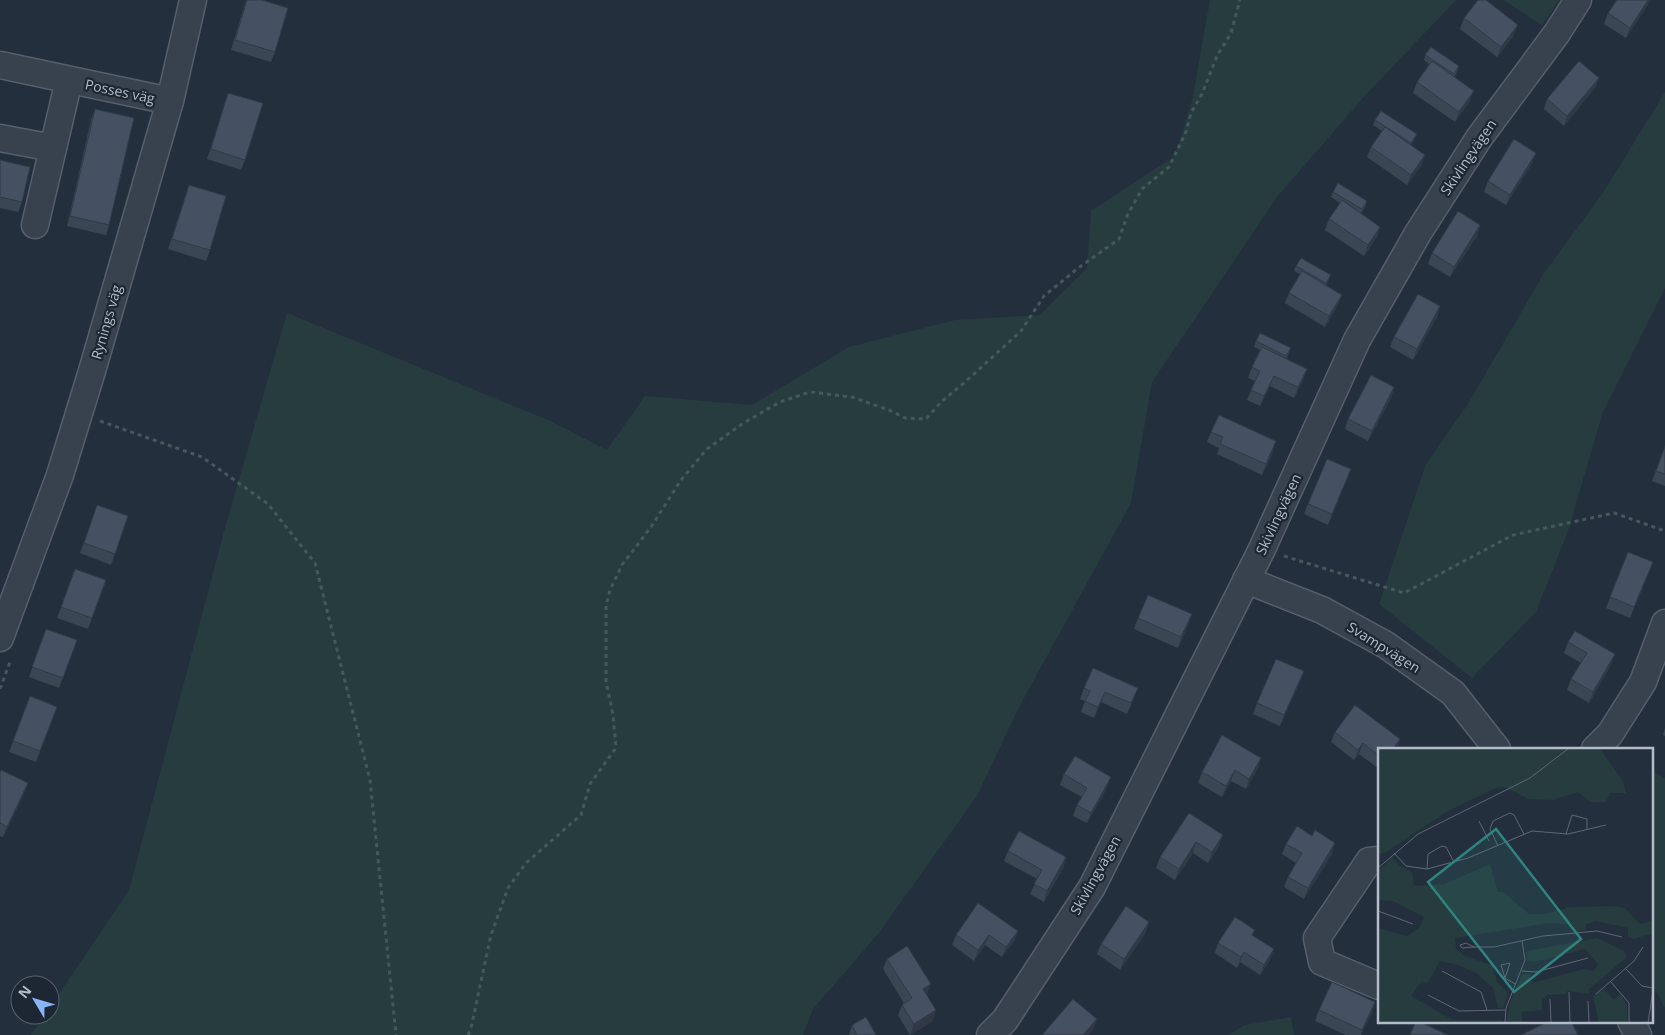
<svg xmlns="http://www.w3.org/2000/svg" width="1665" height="1035" font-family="'Open Sans',sans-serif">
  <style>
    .green { fill: #263c3f }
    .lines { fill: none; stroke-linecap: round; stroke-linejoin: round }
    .minor-casing { stroke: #565f6c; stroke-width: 29 }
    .path { stroke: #44595c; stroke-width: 3; stroke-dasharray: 4 4; stroke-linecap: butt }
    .minor { stroke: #38414e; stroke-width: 26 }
    .wall { fill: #3b4654 }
    .shaded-wall { fill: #303945 }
    .building { fill: #455162; stroke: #303945 }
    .labels { text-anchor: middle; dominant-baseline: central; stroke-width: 4.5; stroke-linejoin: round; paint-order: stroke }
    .street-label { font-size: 14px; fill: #b4bcc9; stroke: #1d2633 }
    .inset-road { fill: none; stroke: #5e6776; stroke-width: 1 }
    .view { fill: #308480; fill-opacity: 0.15; stroke: #308480; stroke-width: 2.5 }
    .inset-edge { fill: none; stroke: #b4bcc9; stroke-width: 2.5 }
  </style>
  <rect width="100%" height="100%" fill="#242f3e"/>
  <g class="green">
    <polygon points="1210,0 1456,0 1362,99 1277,197 1152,382 1131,503 1018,709 977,796 878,934 813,1009 803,1035 31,1035 44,1015 50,1015 50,1007 129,890 225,528 287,313 548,420 607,450 645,396 752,405 849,347 955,320 1040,315 1087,268 1091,211 1175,156 1192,101"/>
    <polygon points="1503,0 1559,0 1542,25"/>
    <polygon points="1665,92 1665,288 1603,412 1568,531 1536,612 1472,678 1379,604 1426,464 1468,404 1544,273 1603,193"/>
    <polygon points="1651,770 1665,778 1665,1008 1651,983"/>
    <polygon points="1291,1017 1294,1035 1228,1035 1245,1025"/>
  </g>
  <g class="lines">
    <defs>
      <g id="minor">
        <polyline points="0,65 170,101"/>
        <polyline points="0,138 53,148"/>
        <polyline points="35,225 69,80"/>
        <polyline points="1246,580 1322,610 1386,645 1453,693 1497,749"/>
        <polyline points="0,638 60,475 92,371 170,101 193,0"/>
        <polyline points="1595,749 1610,734 1643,682 1665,623"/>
        <polyline points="1379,860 1369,861 1317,938 1322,962 1379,986"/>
        <polyline points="1631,1021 1638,1035"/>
        <polyline points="990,1035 1005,1020 1092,887 1262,549 1357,340 1418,233 1479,138 1557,33 1578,0"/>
      </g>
    </defs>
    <use href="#minor" class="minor-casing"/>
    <g class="path">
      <polyline points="100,421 202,457 268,504 315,563 370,780 396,1035"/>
      <polyline points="1284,556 1404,593 1513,535 1614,513 1665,531"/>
      <polyline points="0,689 11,659"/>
      <polyline points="468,1035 471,1028 491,935 508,888 526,863 581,815 590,784 616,748 613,714 606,682 606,606 610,590 622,565 651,527 681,480 707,449 742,424 780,402 810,392 852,397 889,410 905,418 926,419 942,401 964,383 1021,331 1044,296 1077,269 1119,239 1127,216 1142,189 1169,167 1186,132 1191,113 1202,94 1217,56 1231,33 1240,0"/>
    </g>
    <use href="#minor" class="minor"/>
  </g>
  <g class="wall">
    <polygon points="246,0 275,52 271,62 231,50"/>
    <polygon points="1617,0 1651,0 1626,38 1604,24 1608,13"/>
    <polygon points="1464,18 1514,35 1497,57 1460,29"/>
    <polygon points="1425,55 1459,66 1457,72 1454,77 1470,101 1455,122 1413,93 1417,82 1429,64 1424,60"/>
    <polygon points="1599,78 1595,88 1564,126 1544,109 1547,99"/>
    <polygon points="228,93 245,160 241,170 207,159"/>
    <polygon points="95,109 109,225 106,235 67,226 91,120"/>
    <polygon points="1375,120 1415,139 1411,145 1421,166 1407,185 1367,157 1371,147 1382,131 1373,125"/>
    <polygon points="1536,153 1532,163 1506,205 1484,192 1488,181"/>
    <polygon points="0,160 22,202 18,212 0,208"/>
    <polygon points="189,185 210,250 206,261 168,249"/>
    <polygon points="1333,192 1367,201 1365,207 1361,213 1380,227 1377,237 1364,256 1325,230 1329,219 1340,203 1331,197"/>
    <polygon points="1480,225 1477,236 1450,277 1428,264 1432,253"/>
    <polygon points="1296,266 1329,280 1326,285 1342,295 1338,305 1325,327 1285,303 1289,293 1300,274 1294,271"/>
    <polygon points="1440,306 1437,317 1413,360 1390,347 1394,337"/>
    <polygon points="1256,341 1289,353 1286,359 1307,369 1303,380 1294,398 1270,386 1260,406 1247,400 1255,381 1248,378 1252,367 1260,350 1254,347"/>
    <polygon points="1394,387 1391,398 1368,441 1345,429 1348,419"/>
    <polygon points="1211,432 1273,452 1262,475 1217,454 1219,448 1207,442"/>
    <polygon points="1665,446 1665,486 1652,481"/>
    <polygon points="1347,479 1328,525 1304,514 1308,504"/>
    <polygon points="97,505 128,516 111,565 80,553"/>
    <polygon points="1653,562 1630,618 1606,608 1610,597"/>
    <polygon points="75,569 106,580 88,629 57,618"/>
    <polygon points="1138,618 1188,625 1178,648 1134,629"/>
    <polygon points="46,629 77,640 59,688 29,677"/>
    <polygon points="1568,642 1611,665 1589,703 1567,690 1571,679 1581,663 1564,653"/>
    <polygon points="1304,671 1280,726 1253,714 1257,703"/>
    <polygon points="1084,688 1138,688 1127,714 1101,702 1094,718 1081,712 1085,701 1080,699"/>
    <polygon points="30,696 57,707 36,762 9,752"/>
    <polygon points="1665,728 1665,736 1663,735"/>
    <polygon points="1335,732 1400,739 1397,749 1379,749 1379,769 1359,754 1354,760 1331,742"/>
    <polygon points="1261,758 1258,768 1246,789 1231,781 1222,797 1198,783 1202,772"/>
    <polygon points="0,772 24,794 3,837 0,836"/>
    <polygon points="1064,774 1107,788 1087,823 1073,816 1077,805 1082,797 1060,785"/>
    <polygon points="1189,813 1219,846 1208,863 1193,853 1175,880 1156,868 1160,857"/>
    <polygon points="1286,844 1332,854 1304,899 1284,887 1288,877 1296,863 1282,854"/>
    <polygon points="1008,851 1066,857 1063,868 1044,902 1030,894 1037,879 1004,861"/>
    <polygon points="1018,931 1014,941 1002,957 985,945 974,961 952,945 956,935"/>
    <polygon points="1146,932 1120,970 1097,954 1101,944"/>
    <polygon points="1253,936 1270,960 1260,975 1240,962 1237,968 1215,953 1218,943"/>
    <polygon points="887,959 927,994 933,1021 910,1035 898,1015 902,1005 904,1003 883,969"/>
    <polygon points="1375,1002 1372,1013 1361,1035 1346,1035 1315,1021 1319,1010"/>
    <polygon points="852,1025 876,1035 849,1035"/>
  </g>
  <g class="shaded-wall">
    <polygon points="1648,0 1651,0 1626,38 1630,28"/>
    <polygon points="1518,25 1514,35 1497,57 1501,47"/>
    <polygon points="1599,78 1595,88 1564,126 1567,116"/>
    <polygon points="1474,91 1470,101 1455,122 1459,112"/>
    <polygon points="1417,134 1415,139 1409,148 1411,143"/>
    <polygon points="1536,153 1532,163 1506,205 1510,195"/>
    <polygon points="1425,155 1421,166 1407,185 1411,175"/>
    <polygon points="1480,225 1477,236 1450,277 1454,267"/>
    <polygon points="1380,227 1377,237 1364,256 1368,245"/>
    <polygon points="1342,295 1338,305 1325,327 1329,316"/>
    <polygon points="1440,306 1437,317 1413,360 1417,349"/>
    <polygon points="1307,369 1303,380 1294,398 1298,387"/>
    <polygon points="1274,376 1270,386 1260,406 1264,396"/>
    <polygon points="1394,387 1391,398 1368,441 1372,431"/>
    <polygon points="1276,441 1273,452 1262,475 1266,464"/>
    <polygon points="1351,469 1347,479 1328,525 1332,514"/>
    <polygon points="1192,614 1188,625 1178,648 1181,637"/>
    <polygon points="1615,654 1611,665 1589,703 1593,692"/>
    <polygon points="1304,671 1300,682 1280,726 1284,715"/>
    <polygon points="1105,692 1101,702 1094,718 1098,707"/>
    <polygon points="1400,739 1397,749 1393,749"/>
    <polygon points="1363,743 1359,754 1354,760 1358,750"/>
    <polygon points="1261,758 1258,768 1246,789 1249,779"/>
    <polygon points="1235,770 1231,781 1222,797 1226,786"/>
    <polygon points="1111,777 1107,788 1087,823 1091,813"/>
    <polygon points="28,783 24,794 3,837 7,827"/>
    <polygon points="1223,835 1219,846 1208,863 1212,852"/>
    <polygon points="1196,842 1193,853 1175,880 1179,869"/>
    <polygon points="1335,843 1332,854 1304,899 1308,888"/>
    <polygon points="1066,857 1063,868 1044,902 1047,891"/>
    <polygon points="1149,922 1146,932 1120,970 1124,959"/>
    <polygon points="1018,931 1014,941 1002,957 1006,947"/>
    <polygon points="989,935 985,945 974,961 978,950"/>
    <polygon points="1274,949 1270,960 1260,975 1264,965"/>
    <polygon points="1244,952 1240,962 1237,968 1241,957"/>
    <polygon points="931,984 927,994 923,989"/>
    <polygon points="1375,1002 1372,1013 1361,1035 1362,1030"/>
    <polygon points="936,1010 933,1021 910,1035 914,1024"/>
    <polygon points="1097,1019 1093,1030 1088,1035 1083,1035"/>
  </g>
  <g class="building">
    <polygon points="247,0 262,0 288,8 275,52 235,40"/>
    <polygon points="1478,0 1486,0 1518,25 1501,47 1464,18"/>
    <polygon points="1617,0 1648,0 1630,28 1608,13"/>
    <polygon points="1431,47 1459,66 1454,74 1425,55"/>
    <polygon points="1432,61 1474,91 1459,112 1417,82"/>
    <polygon points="1579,61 1599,78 1567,116 1547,99"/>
    <polygon points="228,93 263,103 245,160 211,149"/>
    <polygon points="95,109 134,118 109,225 70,216"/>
    <polygon points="1381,111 1417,134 1411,143 1375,120"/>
    <polygon points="1385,127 1425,155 1411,175 1371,147"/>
    <polygon points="1514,139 1536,153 1510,195 1488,181"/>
    <polygon points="0,160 30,167 22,202 0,197"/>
    <polygon points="1338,183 1367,201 1362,209 1333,192"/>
    <polygon points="189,185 226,196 210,250 172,239"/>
    <polygon points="1342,200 1380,227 1368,245 1329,219"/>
    <polygon points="1458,211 1480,225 1454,267 1432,253"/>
    <polygon points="1301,258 1331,275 1326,283 1296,266"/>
    <polygon points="1302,271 1342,295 1329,316 1289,293"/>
    <polygon points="1418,294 1440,306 1417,349 1394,337"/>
    <polygon points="1260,333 1291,348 1286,356 1256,341"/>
    <polygon points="1262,347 1307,369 1298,387 1274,376 1264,396 1251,390 1260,371 1252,367"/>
    <polygon points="1371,375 1394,387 1372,431 1348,419"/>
    <polygon points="1219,415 1276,441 1266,464 1220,444 1223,437 1211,432"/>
    <polygon points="1665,446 1665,474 1656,471"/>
    <polygon points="1327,459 1351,469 1332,514 1308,504"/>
    <polygon points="97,505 128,516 115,554 84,543"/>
    <polygon points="1628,552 1653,562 1634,607 1610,597"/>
    <polygon points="75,569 106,580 92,618 61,607"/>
    <polygon points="1148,595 1192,614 1181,637 1138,618"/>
    <polygon points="46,629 77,640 63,678 32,667"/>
    <polygon points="1575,631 1615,654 1593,692 1571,679 1587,653 1568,642"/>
    <polygon points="1276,659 1304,671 1284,715 1257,703"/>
    <polygon points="1093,668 1138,688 1131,703 1105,692 1098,707 1085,701 1090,691 1084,688"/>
    <polygon points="30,696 57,707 40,751 13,741"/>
    <polygon points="1355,705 1400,739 1393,749 1379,749 1379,756 1363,743 1358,750 1335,732"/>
    <polygon points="1222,735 1261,758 1249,779 1235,770 1226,786 1202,772"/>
    <polygon points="1075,756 1111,777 1091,813 1077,805 1087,788 1064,774"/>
    <polygon points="1,770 28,783 7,827 0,823 0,772"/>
    <polygon points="1189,813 1223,835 1212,852 1196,842 1179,869 1160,857"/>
    <polygon points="1297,826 1312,836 1315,830 1335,843 1308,888 1288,877 1302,853 1286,844"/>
    <polygon points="1019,831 1066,857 1047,891 1034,884 1042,870 1008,851"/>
    <polygon points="978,903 1018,931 1006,947 989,935 978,950 956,935"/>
    <polygon points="1126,906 1149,922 1124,959 1101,944"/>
    <polygon points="1235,917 1255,930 1252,935 1274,949 1264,965 1244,952 1241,957 1218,943"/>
    <polygon points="907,946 931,984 923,989 936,1010 914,1024 902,1005 912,998 887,959"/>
    <polygon points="1332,982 1375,1002 1362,1030 1319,1010"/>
    <polygon points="1073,999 1097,1019 1083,1035 1042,1035"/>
    <polygon points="866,1017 876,1035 857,1035 852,1025"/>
    <polygon points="1416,1021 1418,1021 1448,1035 1410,1035"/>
    <polygon points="1549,1021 1571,1021 1578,1035 1521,1035"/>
  </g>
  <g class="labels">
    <g class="street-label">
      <text transform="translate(120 91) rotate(12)">Posses väg</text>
      <text transform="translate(1468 157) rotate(-56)">Skivlingvägen</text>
      <text transform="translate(106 322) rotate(-74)">Rynings väg</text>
      <text transform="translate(1278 514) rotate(-65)">Skivlingvägen</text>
      <text transform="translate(1384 647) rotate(32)">Svampvägen</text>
      <text transform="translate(1095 875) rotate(-61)">Skivlingvägen</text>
    </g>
  </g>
  <g transform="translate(1378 748)">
    <rect width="275" height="275" fill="#242f3e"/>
    <path d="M0 0H221L245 33 248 45H232L228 54H212L200 44 174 52 151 51 127 39 118 40 68 64 8 104 0 106ZM14 109 21 117 34 124 36 138 66 136 112 116 120 144H125L151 166H168L191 159 236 158 247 160 262 176 275 173V185L256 191 250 189V180L218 173 208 176V182L196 184 195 177 171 175 77 190 78 201 86 208 118 218 115 222 120 235 130 245 125 260H120L115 240 98 225 80 217 62 213 49 236 44 233 33 248 75 272H125V275H4L0 272V180L29 188 42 179 46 169 15 153 0 152V124ZM219 190 246 203 249 209 210 242 213 246 189 243 188 246 169 247 164 252V262L144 264V275H128L133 253 144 226H152L153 233 157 234 206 221 216 223 220 216 207 201 157 214 149 213V203ZM226 241 236 252 243 246 249 257V275H221L215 248Z" fill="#263c3f"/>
    <path class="inset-road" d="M101 73 111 93M188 86 194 67 209 71V81M120 98 112 81 115 73 132 65 136 67 146 86M16 105 28 118 49 121 90 110 154 83 190 86 228 77M0 120 40 86 152 30 191 0M49 121 50 106 64 98 68 99 76 114M0 163 35 176M96 199 84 200 82 197 88 195 96 199H116L165 188 219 183 244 189M248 221 264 238 275 240M64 223 103 244 109 262M144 223 158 224 210 210M127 230 132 215 123 217 127 230 137 236M233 234 251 255V275M191 244 192 275M218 246 256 213 265 199M50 247 81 263 127 262M172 251 173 275M210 253 211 275M127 275 128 260 147 212 144 193M270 275 275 242"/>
    <path class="view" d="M118 81 203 191 136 244 50 134Z"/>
    <rect width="275" height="275" class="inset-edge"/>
  </g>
  <g transform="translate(35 1000) rotate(308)"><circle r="24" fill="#1d2633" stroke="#59626f"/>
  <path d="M0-4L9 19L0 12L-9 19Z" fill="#8ab4f8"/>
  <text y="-8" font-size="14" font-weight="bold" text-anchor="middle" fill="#b4bcc9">N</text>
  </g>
</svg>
